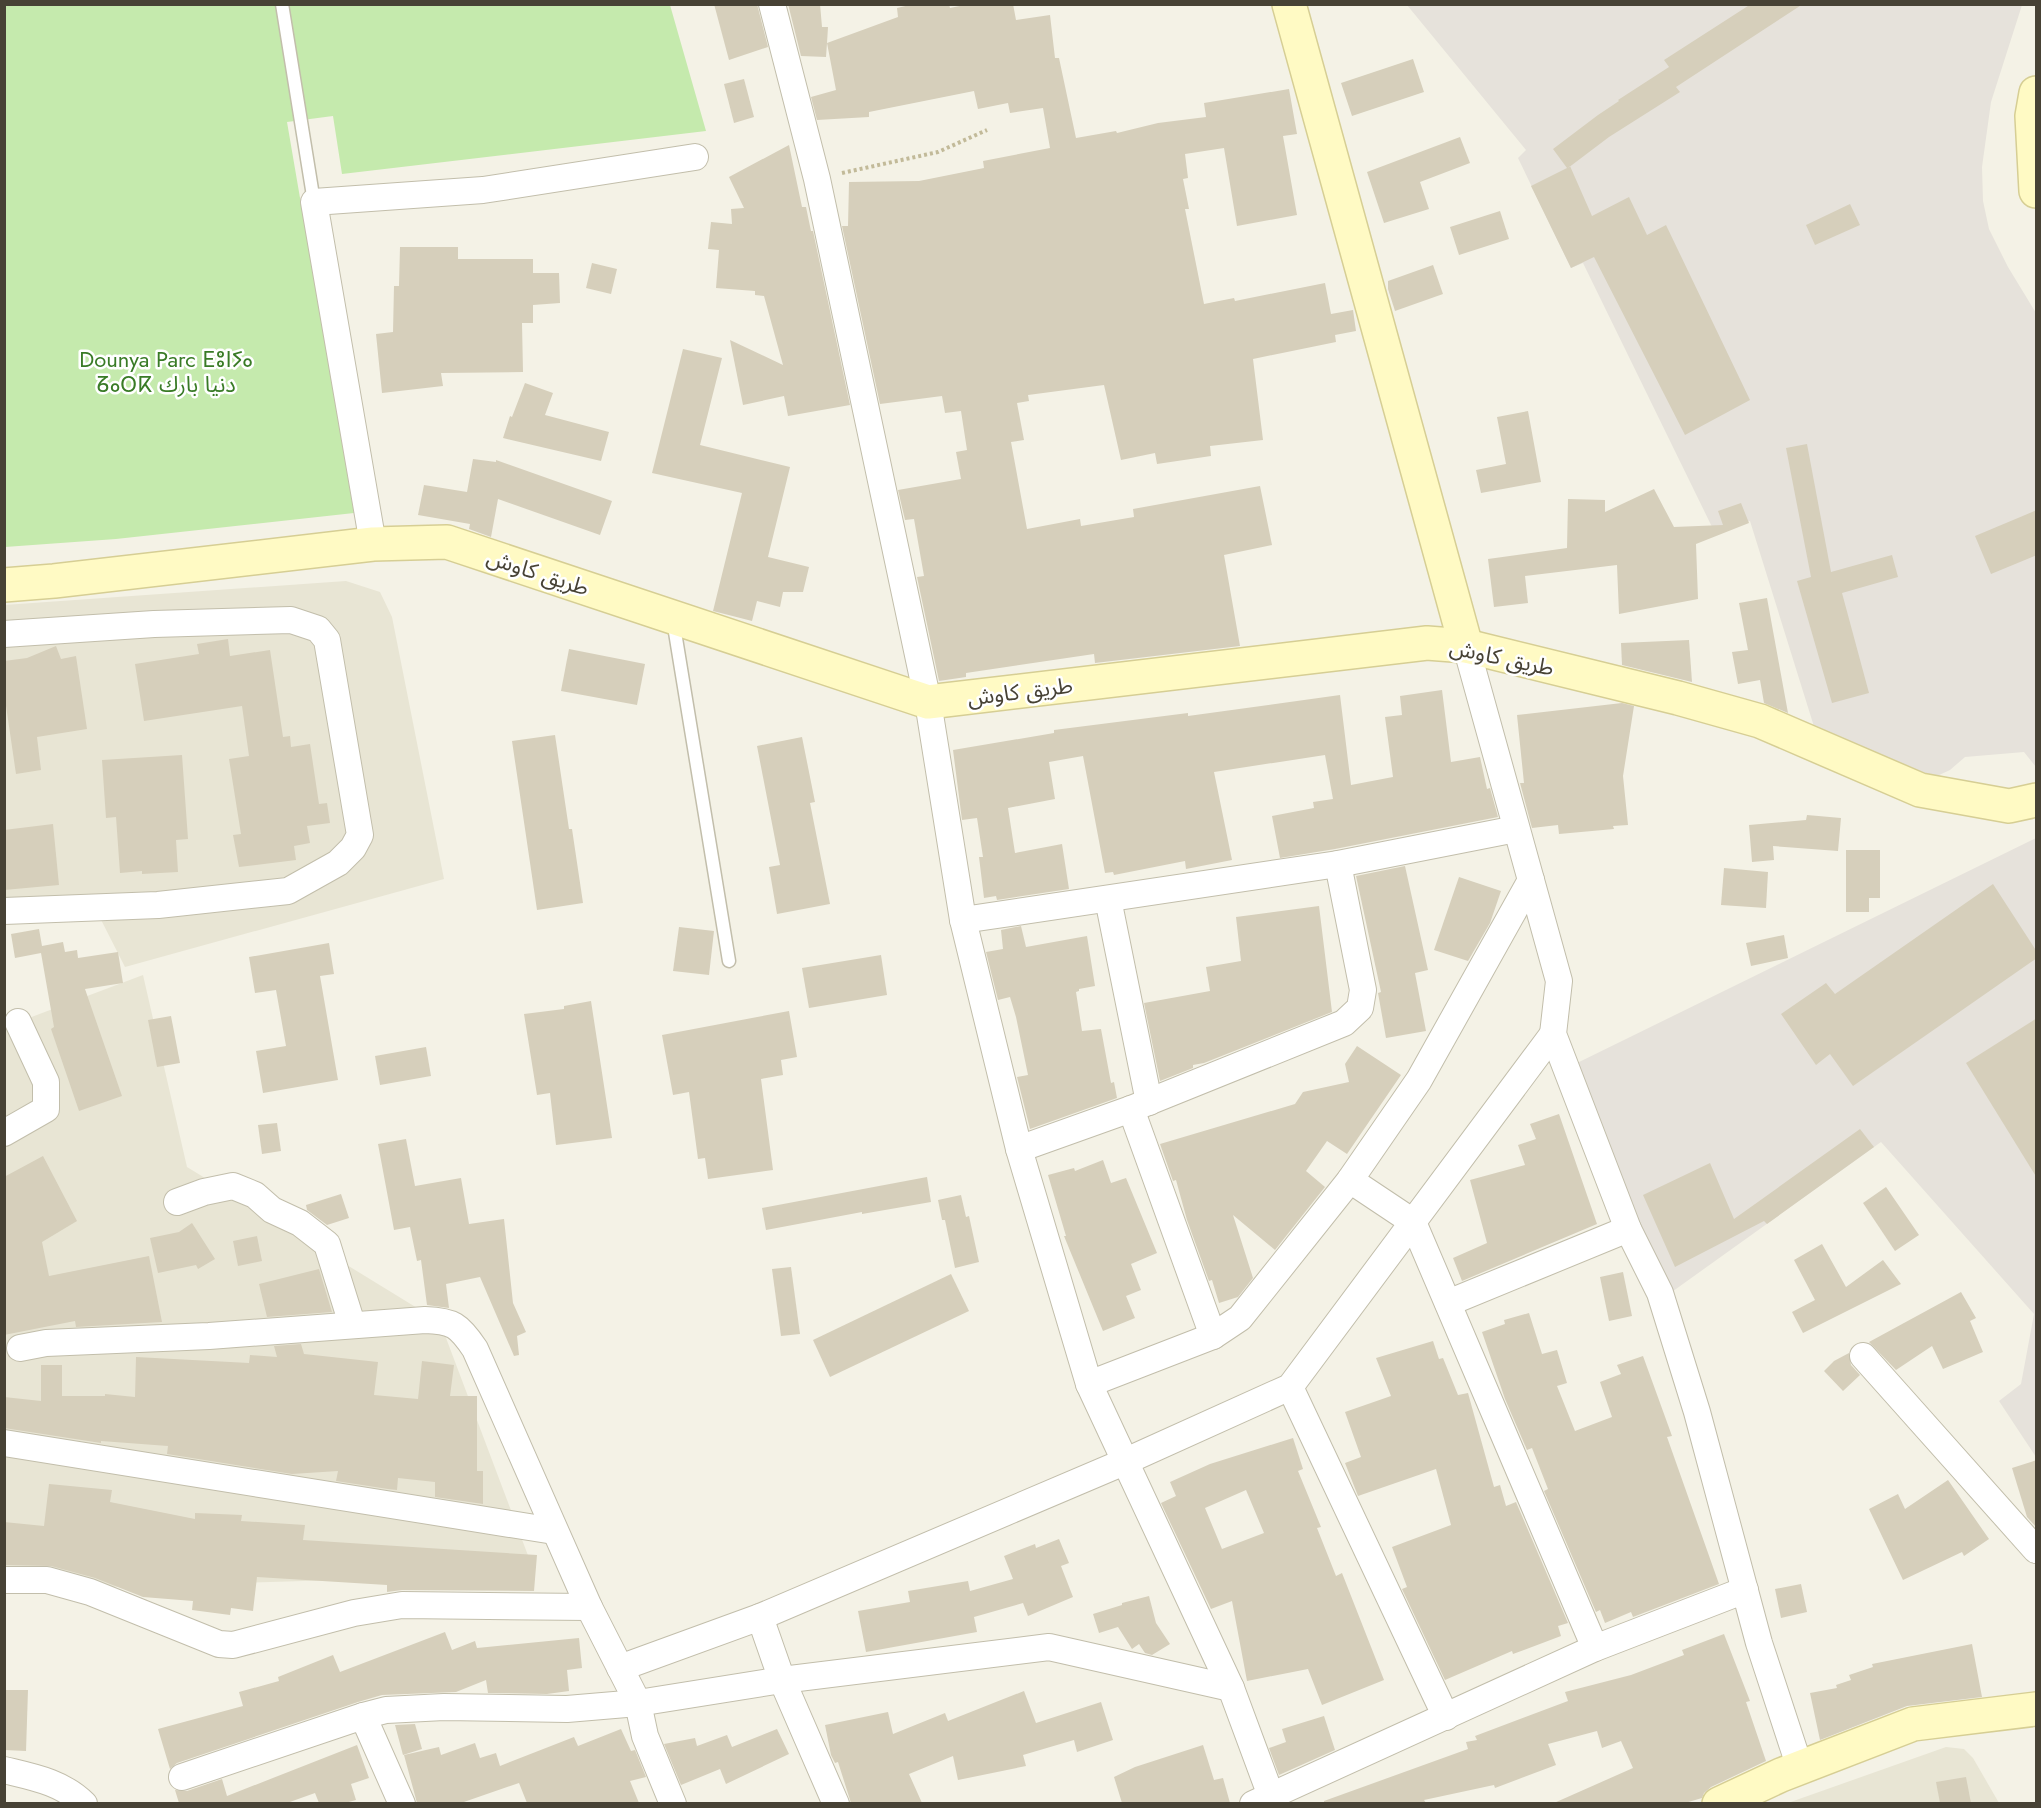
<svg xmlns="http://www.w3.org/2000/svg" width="2041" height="1808" font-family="Jost,'Noto Sans Arabic','Noto Sans Tifinagh',sans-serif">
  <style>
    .residential { fill: #e8e5d4 }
    .industrial { fill: #e6e2db }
    .green { fill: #c5eaad }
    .building { fill: #d6cfbb; fill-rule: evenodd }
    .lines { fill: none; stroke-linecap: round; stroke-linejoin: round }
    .lane-casing { stroke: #c2beab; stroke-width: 15 }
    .street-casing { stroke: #c2beab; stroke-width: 28 }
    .secondary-casing { stroke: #d6ce94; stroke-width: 36 }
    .path { stroke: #c2ba99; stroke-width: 4; stroke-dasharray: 3 3; stroke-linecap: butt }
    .lane { stroke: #fff; stroke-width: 12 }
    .street { stroke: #fff; stroke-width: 26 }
    .secondary { stroke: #fffac4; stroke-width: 33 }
    .labels { text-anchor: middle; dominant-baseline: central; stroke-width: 5; stroke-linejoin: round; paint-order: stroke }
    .park-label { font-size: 22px; fill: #397b26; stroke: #fff }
    .street-label { font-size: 22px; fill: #474235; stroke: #fff }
  </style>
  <rect width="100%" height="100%" fill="#f4f2e6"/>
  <g class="residential">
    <polygon points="346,581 380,592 392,617 444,879 125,967 94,906 5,917 4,605"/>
    <polygon points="143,975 187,1167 440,1322 535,1574 5,1590 5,1027"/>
    <polygon points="1946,1747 1964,1749 1973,1758 1999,1803 1785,1804"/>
  </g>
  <g class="industrial">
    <polygon points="1407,5 2022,5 1991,102 1982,167 1983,201 1989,229 2008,267 2036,313 2036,767 2024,752 1965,757 1950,770 1937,776 1924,776 1816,733 1750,521 1714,531 1583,263 1571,268 1518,158 1526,150"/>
    <polygon points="2036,838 2036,1457 1999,1401 2021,1384 2034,1314 1881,1142 1669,1294 1573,1065"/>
  </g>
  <polygon class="green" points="5,5 670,5 706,131 342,174 333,116 287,122 354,513 116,539 5,547"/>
  <g class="building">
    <polygon points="714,4 757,4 768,47 729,60"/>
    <polygon points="788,4 820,4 822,27 828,27 827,43 898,17 897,8 914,4 949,4 950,8 969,4 1013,4 1016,20 1050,15 1055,58 1059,58 1076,138 1116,131 1117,133 1158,123 1206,117 1204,103 1289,89 1297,134 1283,136 1297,215 1237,226 1224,148 1185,154 1188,178 1183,179 1189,209 1185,209 1204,304 1234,298 1235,301 1325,283 1331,314 1353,310 1356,331 1335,335 1336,342 1253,359 1263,440 1210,446 1211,456 1157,464 1155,453 1121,460 1104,385 1028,395 1029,401 1017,403 1024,440 1011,442 1027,529 1080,519 1081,526 1134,517 1133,509 1260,486 1272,545 1224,555 1240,646 1095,663 1094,654 966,673 966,677 939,681 917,577 924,576 914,519 905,520 898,490 961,479 956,452 967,450 961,411 945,413 942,396 880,404 842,226 848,226 849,182 919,181 984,168 983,161 1050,148 1043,108 1010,113 1008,103 978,109 974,91 869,112 869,117 817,120 811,97 836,90 827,43 826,57 801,56"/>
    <polygon points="1751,4 1803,4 1676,87 1680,92 1609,137 1568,168 1570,166 1592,216 1629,197 1647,235 1666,225 1750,400 1685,435 1594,257 1571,268 1531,186 1567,168 1553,149 1598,115 1619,101 1618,100 1669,67 1664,60"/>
    <polygon points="1413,59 1424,92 1352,116 1341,83"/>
    <polygon points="744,79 754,117 734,123 724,84"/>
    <polygon points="1460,137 1470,163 1420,182 1429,209 1384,223 1367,172"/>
    <polygon points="789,145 802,207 806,207 811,231 813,231 850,405 788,416 784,396 743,405 730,340 783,365 764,296 755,295 755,291 716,288 719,250 708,249 711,222 732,224 731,209 744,208 729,177"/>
    <polygon points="1850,204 1860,225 1815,245 1806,225"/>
    <polygon points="1500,211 1509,239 1459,255 1450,227"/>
    <polygon points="400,247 458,247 458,259 533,259 533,273 559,273 560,303 533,305 533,323 522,323 523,372 441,373 443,386 382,393 376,334 393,332 394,286 399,286"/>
    <polygon points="592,263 617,269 611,294 586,288"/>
    <polygon points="1433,265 1443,294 1395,311 1388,289 1388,281"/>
    <polygon points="683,349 722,358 700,445 790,467 768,557 809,567 803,592 783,592 780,607 757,601 752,621 713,611 742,493 652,473"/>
    <polygon points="525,383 553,393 545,415 609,432 601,461 503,438 510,416 512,417"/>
    <polygon points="1528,411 1541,482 1481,493 1476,470 1506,464 1497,417"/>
    <polygon points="1807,444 1831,572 1892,555 1898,577 1842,593 1869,693 1832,703 1797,581 1811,577 1786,448"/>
    <polygon points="473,459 496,462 496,460 612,501 600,535 498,499 491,537 469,529 470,524 418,515 424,485 467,492"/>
    <polygon points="1654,489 1674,527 1723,525 1718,511 1741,503 1749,523 1696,544 1698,599 1619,614 1617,565 1525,576 1528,603 1494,607 1488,559 1567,548 1568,499 1605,500 1605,512"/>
    <polygon points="2037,510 2037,555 1991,574 1975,536"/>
    <polygon points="1767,598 1788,713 1764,703 1760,680 1738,684 1732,652 1748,650 1739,603"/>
    <polygon points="228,639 230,656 270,650 283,737 290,736 291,747 310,744 319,804 327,803 330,823 307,826 310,843 294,846 296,860 239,867 233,835 241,834 229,759 249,756 242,706 144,721 135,664 199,654 197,644"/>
    <polygon points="1689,640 1692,682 1622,665 1621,643"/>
    <polygon points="56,646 61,659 76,656 87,729 37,737 41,770 16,774 4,692 4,661 27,658"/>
    <polygon points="569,649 645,664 637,705 561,691"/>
    <polygon points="1442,690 1451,762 1480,757 1487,789 1490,788 1498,817 1335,849 1280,858 1272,816 1314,808 1313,802 1333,799 1325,755 1214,772 1232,860 1186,869 1185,861 1114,875 1113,872 1105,873 1083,756 1049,762 1055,799 1008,808 1015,853 1062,844 1069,889 997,900 996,896 984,898 979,857 983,857 977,818 962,820 953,750 1054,733 1054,730 1188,713 1188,716 1340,695 1351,785 1393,777 1385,717 1402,715 1400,696"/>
    <polygon points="1622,703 1634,706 1623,776 1628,825 1613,826 1614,829 1559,834 1558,825 1532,828 1520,783 1524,783 1517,715"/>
    <polygon points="555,735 569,829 572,829 583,903 537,910 512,741"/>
    <polygon points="802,737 815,802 810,803 830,904 777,914 769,867 780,865 757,746"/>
    <polygon points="182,755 188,839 176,840 178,872 142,874 142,871 120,873 116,817 106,818 102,760"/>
    <polygon points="1807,815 1841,818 1838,851 1773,846 1774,860 1752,862 1749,825 1806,820"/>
    <polygon points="53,824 59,885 4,890 4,830"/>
    <polygon points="1846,850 1880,850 1880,898 1869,898 1869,912 1846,912"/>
    <polygon points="1405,866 1428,970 1415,973 1426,1031 1386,1038 1378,993 1381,992 1356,876"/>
    <polygon points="1724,868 1768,872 1766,908 1721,905"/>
    <polygon points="1459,877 1501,891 1490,923 1468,961 1434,950"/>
    <polygon points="1993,884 2037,952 2037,958 1853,1086 1830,1054 1816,1065 1781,1014 1826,983 1835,994"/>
    <polygon points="1319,906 1332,1012 1204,1063 1193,1065 1193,1068 1160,1081 1144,1003 1210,991 1206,967 1241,961 1236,917"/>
    <polygon points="1021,926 1026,947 1087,936 1095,986 1079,989 1079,991 1076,992 1082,1031 1101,1029 1111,1083 1114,1082 1117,1098 1030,1129 1017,1077 1028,1075 1016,1017 1010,997 998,1000 986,952 1003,949 1001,930"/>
    <polygon points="679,927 714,931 709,975 673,971"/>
    <polygon points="39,929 42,946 63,942 65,952 77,950 78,958 118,952 123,983 85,989 122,1096 79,1111 51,1029 54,1027 41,953 15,958 11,934"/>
    <polygon points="1784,935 1788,958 1751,966 1746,943"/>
    <polygon points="329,943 334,974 320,976 338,1080 263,1093 256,1051 286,1046 276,990 255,993 249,957"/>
    <polygon points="881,955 887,995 809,1008 802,968"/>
    <polygon points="591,1001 612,1138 556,1145 550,1093 537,1095 524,1014 564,1009 564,1006"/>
    <polygon points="789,1011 797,1057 781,1060 783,1075 761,1079 773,1170 708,1179 705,1158 698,1159 689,1092 673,1095 662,1035"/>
    <polygon points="171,1016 180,1063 157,1067 148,1020"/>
    <polygon points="2037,1018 2037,1178 1966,1063"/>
    <polygon points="1357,1046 1401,1075 1347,1154 1327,1141 1306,1171 1325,1187 1275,1250 1233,1215 1253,1278 1238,1297 1219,1303 1212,1280 1209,1281 1187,1220 1176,1180 1173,1181 1160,1144 1295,1104 1303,1092 1349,1082 1345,1064"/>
    <polygon points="426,1047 431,1076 380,1085 375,1056"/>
    <polygon points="1559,1114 1597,1224 1462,1281 1453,1258 1487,1243 1470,1180 1525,1165 1518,1145 1536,1139 1530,1124"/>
    <polygon points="277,1123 281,1151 262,1154 258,1125"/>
    <polygon points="1860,1129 1874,1147 1767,1224 1764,1221 1675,1267 1643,1195 1710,1163 1734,1219"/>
    <polygon points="406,1139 415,1186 461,1178 469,1224 504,1219 513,1303 526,1332 517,1336 519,1355 514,1356 480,1277 446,1284 449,1308 427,1305 421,1260 417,1261 410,1227 394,1230 378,1144"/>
    <polygon points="43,1156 77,1221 42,1242 49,1276 149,1256 162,1322 76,1327 75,1321 4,1335 4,1177"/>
    <polygon points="1103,1160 1111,1183 1126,1178 1157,1253 1131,1264 1141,1290 1126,1296 1135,1318 1103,1331 1064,1236 1066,1236 1048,1175 1074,1168 1075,1171"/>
    <polygon points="927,1177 931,1202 862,1214 862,1212 766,1230 762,1208"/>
    <polygon points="1886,1187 1919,1235 1895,1251 1863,1203"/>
    <polygon points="341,1194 349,1218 327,1225 307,1210 306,1205"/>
    <polygon points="961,1195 966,1217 969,1216 979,1262 955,1268 945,1220 942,1220 938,1200"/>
    <polygon points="192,1223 215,1259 198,1269 196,1265 158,1273 150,1238 179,1232"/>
    <polygon points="257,1236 262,1261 238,1266 233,1241"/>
    <polygon points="1822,1244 1846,1287 1883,1260 1901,1284 1803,1333 1792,1312 1815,1300 1794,1260"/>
    <polygon points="791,1267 800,1334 781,1336 772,1269"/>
    <polygon points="319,1269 332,1312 267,1317 259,1284"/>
    <polygon points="1623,1272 1632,1316 1609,1321 1600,1277"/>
    <polygon points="951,1274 969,1311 830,1377 813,1340"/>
    <polygon points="1961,1292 1976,1318 1970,1321 1983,1352 1943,1369 1932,1346 1896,1370 1869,1342"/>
    <polygon points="1529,1313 1542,1354 1557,1350 1567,1383 1557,1386 1575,1431 1612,1417 1600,1382 1621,1374 1617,1365 1643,1356 1672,1436 1667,1437 1719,1584 1633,1617 1631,1612 1605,1623 1600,1610 1596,1612 1544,1491 1548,1489 1532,1448 1527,1450 1505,1399 1482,1332 1505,1324 1504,1320"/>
    <polygon points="1433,1341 1439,1359 1443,1358 1458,1395 1468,1393 1494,1487 1500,1485 1506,1506 1516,1502 1568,1623 1558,1626 1561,1636 1513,1654 1512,1651 1445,1680 1402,1589 1407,1587 1392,1547 1451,1525 1436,1469 1358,1496 1345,1463 1361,1457 1345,1412 1391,1396 1376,1358"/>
    <polygon points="301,1344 304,1354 378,1362 374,1395 418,1399 422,1361 454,1365 450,1396 477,1396 477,1471 483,1471 483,1504 435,1497 435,1482 398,1478 397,1490 388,1489 336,1481 338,1471 292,1474 167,1454 168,1446 101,1441 101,1443 4,1428 4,1397 41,1401 41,1365 62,1365 62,1396 105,1396 105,1394 135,1397 136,1357 249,1363 250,1355 277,1357 274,1346"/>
    <polygon points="1849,1353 1851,1365 1860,1375 1843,1391 1824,1371 1834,1361"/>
    <path d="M1293 1438 1303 1469 1298 1471 1321 1527 1317 1528 1336 1576 1342 1573 1384 1680 1322 1705 1308 1669 1247 1681 1232 1601 1211 1609 1161 1503 1176 1496 1170 1482 1210 1464ZM1246 1490 1264 1533 1222 1549 1205 1508Z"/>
    <polygon points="2037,1460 2037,1528 2027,1517 2012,1468"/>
    <polygon points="1948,1480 1989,1539 1964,1556 1962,1552 1903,1580 1869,1509 1898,1494 1905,1509"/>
    <polygon points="49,1484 112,1490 110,1502 195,1519 195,1513 242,1515 241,1521 305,1525 303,1540 537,1555 534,1591 402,1590 387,1592 387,1585 257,1577 253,1611 231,1608 230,1615 192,1610 193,1601 143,1597 95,1578 51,1566 4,1565 4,1522 44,1526"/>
    <polygon points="1059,1539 1069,1563 1061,1566 1073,1597 1028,1616 1023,1603 974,1617 977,1632 866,1652 858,1611 910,1602 908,1591 968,1581 970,1591 1013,1579 1004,1556 1035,1544 1036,1548"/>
    <polygon points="1801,1584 1807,1612 1781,1618 1775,1589"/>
    <polygon points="1149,1596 1156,1623 1170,1644 1152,1655 1145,1653 1139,1644 1132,1649 1118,1627 1099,1633 1093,1614 1122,1605 1122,1603"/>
    <polygon points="445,1632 452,1650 475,1641 477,1648 579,1638 582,1668 567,1670 569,1691 547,1694 488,1693 486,1680 456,1692 382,1695 358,1702 177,1763 170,1769 158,1729 243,1706 239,1692 279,1681 278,1677 333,1655 340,1672"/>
    <polygon points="1724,1634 1750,1701 1746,1702 1766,1761 1711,1787 1704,1793 1702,1798 1685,1803 1554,1803 1633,1768 1621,1741 1602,1748 1597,1731 1548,1744 1556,1765 1495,1788 1494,1785 1424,1800 1426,1803 1324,1803 1324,1801 1468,1749 1466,1742 1477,1740 1475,1736 1568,1701 1565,1692 1631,1675 1684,1655 1682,1650"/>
    <polygon points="1972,1644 1982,1697 1907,1706 1820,1740 1810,1693 1837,1688 1836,1685 1851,1680 1849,1675 1873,1667 1872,1664"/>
    <polygon points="4,1690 28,1690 26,1751 4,1750"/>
    <polygon points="1024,1691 1036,1723 1101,1702 1113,1740 1077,1752 1074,1740 1023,1755 1026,1766 958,1780 953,1756 909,1774 922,1803 851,1803 838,1762 835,1763 831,1755 825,1725 888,1712 893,1734 945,1713 948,1721"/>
    <polygon points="1324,1716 1335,1750 1279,1775 1269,1748 1286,1742 1282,1729"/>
    <polygon points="415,1724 422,1749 403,1755 395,1725"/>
    <polygon points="621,1729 631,1751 635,1750 646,1777 630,1781 639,1803 527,1803 519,1783 461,1803 417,1803 404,1755 439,1747 441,1755 475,1743 480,1758 496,1753 500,1766 574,1737 578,1746"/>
    <polygon points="777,1729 789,1754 726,1784 720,1769 681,1785 664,1744 695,1738 697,1746 727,1735 732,1747"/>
    <polygon points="357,1745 369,1778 351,1784 356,1800 345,1803 319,1803 315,1793 287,1803 179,1803 175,1790 187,1791 222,1779 227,1796"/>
    <polygon points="1203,1745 1214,1780 1223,1778 1230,1803 1122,1803 1114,1777 1135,1767"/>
    <polygon points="1966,1777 1971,1803 1940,1803 1936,1782"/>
  </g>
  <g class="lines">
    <defs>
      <g id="lane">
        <polyline points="282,4 314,202"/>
        <polyline points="673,620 729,961"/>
      </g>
      <g id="street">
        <polyline points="772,4 817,179 928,702 963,920 1019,1149 1089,1384 1231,1688 1274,1804"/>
        <polyline points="373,544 314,202 483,190 695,157"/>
        <polyline points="4,634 154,624 291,620 318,629 327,640 360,835 353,848 338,863 288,891 158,905 4,911"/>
        <polyline points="1466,646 1559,981 1553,1034 1628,1229 1660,1293 1697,1412 1759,1643 1800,1768"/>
        <polyline points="1108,899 1149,1102"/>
        <polyline points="963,920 1338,864 1516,829"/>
        <polyline points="1131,1109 1213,1336"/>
        <polyline points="4,1133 46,1109 46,1082 18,1022"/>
        <polyline points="1019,1149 1131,1109 1344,1023 1360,1008 1363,990 1338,864"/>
        <polyline points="1350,1180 1413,1222 1595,1648"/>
        <polyline points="177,1202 204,1192 233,1186 255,1195 272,1210 300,1223 327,1244 352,1324"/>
        <polyline points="1448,1303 1628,1229"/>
        <path d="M20 1348 46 1343 209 1336 425 1320C453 1321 459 1325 475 1349L589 1607 638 1703 645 1736 673 1804"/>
        <polyline points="1863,1356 2036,1550"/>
        <polyline points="1089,1384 1213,1336 1240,1318 1350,1180 1419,1080 1531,880"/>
        <polyline points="1290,1387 1446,1717"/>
        <polyline points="4,1443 554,1531"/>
        <polyline points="4,1580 47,1580 90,1592 219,1644 233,1645 354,1613 402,1605 589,1607"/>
        <polyline points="760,1617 782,1680 836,1804"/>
        <polyline points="620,1668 760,1617 1124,1462 1290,1387 1553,1034"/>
        <polyline points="363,1716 386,1710 444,1707 567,1709 638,1703 782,1680 1049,1647 1231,1688"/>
        <path d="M4 1770C33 1777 62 1782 84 1804"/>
        <polyline points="182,1777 363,1716 402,1804"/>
        <polyline points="1253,1804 1595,1648 1745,1590"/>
      </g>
      <g id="secondary">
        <polyline points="1289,4 1466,646"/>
        <polyline points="2036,93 2032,116 2036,191"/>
        <polyline points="4,585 54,581 373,544 447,542 928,702 1427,643 1466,646 1678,698 1760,721 1920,790 2009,806 2036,800"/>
        <polyline points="1719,1804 1781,1775 1913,1724 2036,1709"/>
      </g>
    </defs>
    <use href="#lane" class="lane-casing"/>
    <use href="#street" class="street-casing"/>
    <use href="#secondary" class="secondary-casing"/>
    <polyline class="path" points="842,173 938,152 987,130"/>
    <use href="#lane" class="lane"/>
    <use href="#street" class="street"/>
    <use href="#secondary" class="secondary"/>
  </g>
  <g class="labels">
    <g class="park-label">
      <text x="166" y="359">Dounya Parc ⴹⵓⵏⵢⴰ<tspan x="166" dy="25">ⵒⴰⵔⴽ دنيا بارك</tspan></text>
    </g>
    <g class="street-label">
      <text transform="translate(538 572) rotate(18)">طريق كاوش</text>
      <text transform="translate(1502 657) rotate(12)">طريق كاوش</text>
      <text transform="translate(1020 691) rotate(-7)">طريق كاوش</text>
    </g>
  </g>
  <rect width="2041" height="1808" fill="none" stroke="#474235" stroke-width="12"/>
</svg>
